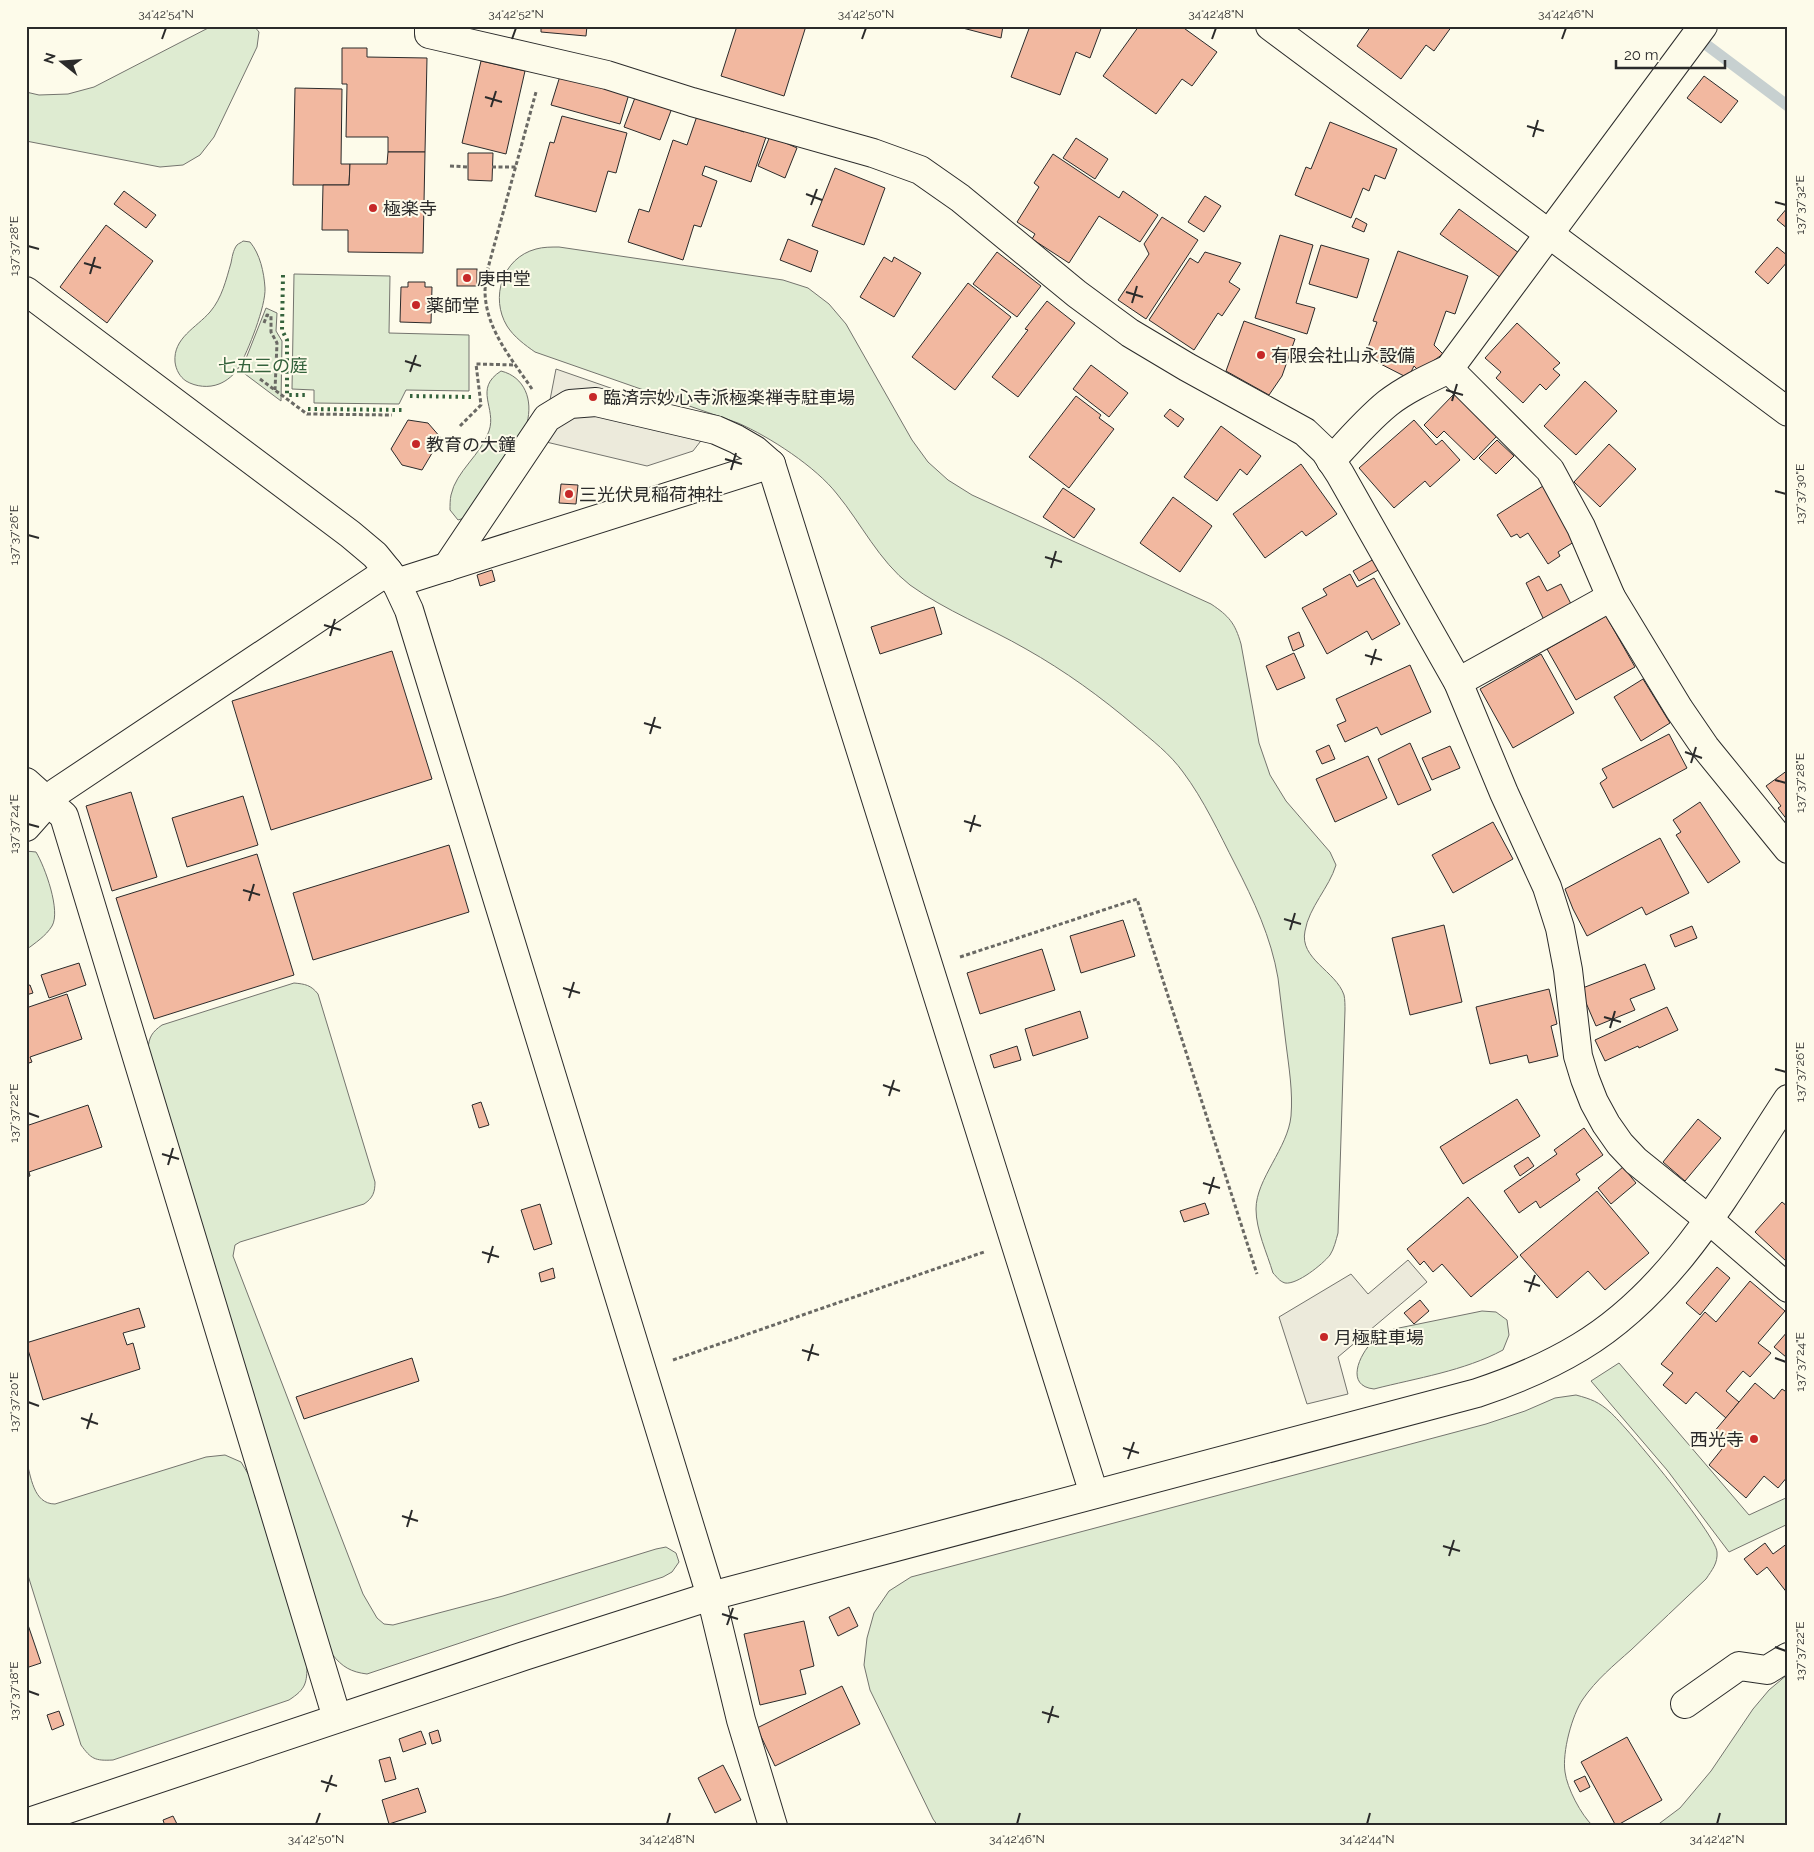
<svg xmlns="http://www.w3.org/2000/svg" width="1814" height="1852" font-family="Raleway,'Noto Sans JP',sans-serif">
  <style>
    .green { fill: #deebd1; stroke: #74746e }
    .parking { fill: #eceadb; stroke: #74746e }
    .lines { fill: none; stroke-linecap: round; stroke-linejoin: round }
    .stream { stroke: #c7d0d0; stroke-width: 11 }
    .building { fill: #f2b8a0; stroke: #2b2b2b }
    .minor-casing { stroke: #2b2b2b; stroke-width: 30 }
    .path { stroke: #6a6964; stroke-width: 3; stroke-dasharray: 4 2.5; stroke-linecap: butt }
    .minor { stroke: #fdfbea; stroke-width: 28 }
    .hedge { stroke: #34623c; stroke-width: 4; stroke-dasharray: 2.5 4; stroke-linecap: butt }
    .ticks { fill: none; stroke: #2b2b2b; stroke-width: 2 }
    .poi-dot { fill: #c62828; stroke: #fdfbea; stroke-width: 2 }
    .labels { text-anchor: middle; dominant-baseline: central; stroke-width: 4; stroke-linejoin: round; paint-order: stroke }
    .poi-label { font-size: 18px; fill: #2b2b2b; stroke: #fdfbea; text-anchor: start }
    .park-label { font-size: 18px; fill: #34623c; stroke: #fdfbea }
    .neatline { fill: none; stroke: #2b2b2b; stroke-width: 2 }
    .ticks-label { font-size: 12px; text-anchor: middle; fill: #2b2b2b }
  </style>
  <rect width="100%" height="100%" fill="#fdfbea"/>
  <g class="green">
    <polygon points="212,26 254,26 259,32 257,47 214,137 200,155 183,165 160,167 26,141 26,92 39,95 68,94 94,87"/>
    <path d="M243 241 250 242C260 254 264 272 265 288 266 306 248 351 239 367 235 374 227 381 219 384 209 388 196 387 186 381 180 377 176 370 175 362 173 338 196 328 210 312 222 298 226 280 231 263 232 258 233 250 237 245 239 243 241 243 243 241Z"/>
    <path d="M559 247 783 280 808 288 829 304 846 324 912 440 928 462 948 480 972 495 1211 604C1229 616 1235 623 1241 644L1259 743 1270 775 1286 801 1330 852 1336 865C1329 888 1309 907 1305 931 1299 959 1336 971 1344 995 1345 999 1345 1006 1345 1010L1338 1233C1336 1240 1334 1249 1330 1255 1323 1264 1297 1285 1285 1283 1279 1281 1277 1277 1273 1273 1267 1253 1256 1230 1256 1209 1256 1179 1288 1148 1291 1116 1293 1092 1289 1068 1286 1044 1283 1022 1281 1000 1278 978 1271 937 1254 901 1235 864 1219 833 1204 800 1183 772 1170 754 1152 740 1135 726 1101 697 1065 671 1026 649 988 627 946 611 910 585 879 561 861 523 837 494 816 467 770 437 738 423L535 352C525 345 514 337 507 326 490 298 502 258 536 249 543 247 551 247 559 247Z"/>
    <polygon points="294,274 390,276 389,333 469,335 469,391 406,390 399,404 314,403 314,390 292,389"/>
    <polygon points="266,308 277,313 276,331 282,341 281,401 241,371"/>
    <path d="M501 371C525 377 533 400 527 423 525 432 516 441 512 449 497 472 483 495 468 517L458 520 450 510C450 506 450 499 451 495 456 471 481 455 489 431 497 408 473 389 501 371Z"/>
    <path d="M26 851 36 852C45 867 61 911 52 926 46 936 35 943 26 950Z"/>
    <path d="M294 983C305 984 311 985 318 994L375 1182C375 1192 373 1198 364 1204L240 1242 235 1245 233 1256 363 1594 377 1618 384 1624 393 1625 503 1596 656 1549 666 1547 676 1553 679 1562 672 1572 663 1577 514 1625 367 1674C351 1672 342 1667 332 1654L148 1049C149 1037 152 1032 162 1025Z"/>
    <path d="M1482 1311 1496 1312 1507 1320 1509 1335 1503 1350C1464 1371 1417 1378 1374 1389 1345 1386 1359 1355 1373 1341 1379 1335 1386 1332 1394 1329Z"/>
    <polygon points="1619,1363 1749,1515 1788,1497 1788,1524 1729,1552 1667,1470 1591,1381"/>
    <path d="M1576 1395C1591 1399 1599 1402 1610 1412 1627 1427 1716 1535 1717 1552 1718 1563 1712 1570 1706 1579 1681 1603 1656 1626 1631 1650 1614 1665 1596 1680 1583 1699 1572 1715 1562 1752 1565 1772 1567 1788 1581 1815 1593 1826H938L933 1819 870 1690 864 1665 867 1638 874 1613 889 1591 911 1577 1486 1424 1525 1411 1555 1398Z"/>
    <path d="M225 1455 241 1462 250 1477 307 1664C307 1683 306 1689 289 1700L113 1760C95 1761 91 1759 81 1745L26 1569V1459C31 1476 33 1504 55 1504L206 1457Z"/>
    <polygon points="1788,1674 1788,1826 1656,1826 1680,1808 1711,1771 1753,1709 1769,1690"/>
  </g>
  <g class="parking">
    <polygon points="556,369 714,424 693,451 647,466 542,441"/>
    <polygon points="1408,1260 1427,1282 1338,1357 1348,1394 1307,1404 1279,1317 1351,1274 1368,1294"/>
  </g>
  <g class="lines">
    <polyline class="stream" points="1708,46 1788,106"/>
  </g>
  <g class="building">
    <polygon points="541,26 587,26 586,36 541,32"/>
    <polygon points="737,26 806,26 784,96 721,76"/>
    <polygon points="955,26 1003,26 1001,38"/>
    <polygon points="1030,26 1102,26 1090,58 1076,52 1060,95 1011,77"/>
    <polygon points="1139,26 1181,26 1217,52 1192,86 1182,79 1156,114 1103,76"/>
    <polygon points="1371,26 1452,26 1434,51 1426,45 1401,79 1357,46"/>
    <polygon points="342,48 367,48 367,57 427,58 425,152 388,152 388,137 346,137 347,84 342,84"/>
    <polygon points="481,61 525,71 506,154 462,143"/>
    <polygon points="560,76 629,94 620,124 551,105"/>
    <polygon points="1704,76 1738,101 1721,123 1687,98"/>
    <polygon points="295,88 342,89 341,164 350,164 349,185 293,185"/>
    <polygon points="636,95 672,108 660,140 624,127"/>
    <polygon points="562,116 627,133 616,173 608,171 596,212 535,196 550,142 554,143"/>
    <polygon points="697,116 744,132 745,127 767,134 751,182 705,166 702,175 717,181 701,227 694,225 683,260 628,242 639,209 649,212 673,140 687,145"/>
    <polygon points="1330,122 1397,149 1385,179 1375,175 1369,191 1363,188 1351,218 1295,195 1306,167 1311,169"/>
    <polygon points="770,136 797,148 785,178 758,166"/>
    <polygon points="1076,138 1108,159 1095,179 1063,158"/>
    <polygon points="388,152 425,152 423,253 348,252 348,230 322,230 323,185 349,185 350,164 387,164"/>
    <polygon points="468,153 493,153 492,181 468,180"/>
    <polygon points="1053,154 1119,198 1123,191 1158,215 1140,242 1099,216 1069,263 1032,239 1035,234 1017,222 1039,187 1034,183"/>
    <polygon points="835,168 885,188 864,245 812,226"/>
    <polygon points="124,191 156,215 146,228 114,204"/>
    <polygon points="1205,196 1221,206 1204,232 1188,222"/>
    <polygon points="1788,207 1788,229 1777,220"/>
    <polygon points="1459,209 1519,253 1501,278 1440,234"/>
    <polygon points="1162,217 1198,240 1146,319 1118,300 1149,254 1144,244"/>
    <polygon points="1356,218 1367,224 1364,232 1352,227"/>
    <polygon points="106,225 153,261 107,323 60,287"/>
    <polygon points="1280,235 1313,245 1296,303 1315,308 1307,334 1255,318"/>
    <polygon points="788,239 818,251 811,272 780,260"/>
    <polygon points="1321,245 1369,259 1357,298 1309,284"/>
    <polygon points="1777,247 1788,256 1788,261 1768,284 1755,272"/>
    <polygon points="1398,251 1468,276 1455,314 1446,311 1434,345 1443,354 1419,371 1414,366 1408,378 1365,356 1377,322 1373,321"/>
    <polygon points="997,252 1041,286 1017,317 973,284"/>
    <polygon points="1205,252 1241,263 1229,282 1240,289 1222,316 1218,313 1194,350 1149,320 1190,258 1198,263"/>
    <polygon points="884,257 892,262 894,257 921,273 894,317 860,297"/>
    <rect x="457" y="269" width="20" height="17"/>
    <polygon points="408,282 425,282 425,287 432,287 431,323 400,322 401,287 408,287"/>
    <polygon points="968,283 1011,317 955,390 912,357"/>
    <polygon points="1047,301 1075,323 1018,397 992,377 1028,330 1025,329"/>
    <polygon points="1244,321 1295,339 1282,376 1269,395 1226,371"/>
    <polygon points="1517,323 1560,363 1553,369 1560,375 1546,390 1540,384 1523,403 1496,378 1501,372 1485,358"/>
    <polygon points="1091,365 1128,393 1109,417 1073,389"/>
    <polygon points="1585,381 1617,411 1576,455 1544,426"/>
    <polygon points="1454,394 1497,436 1474,460 1444,431 1437,438 1424,425"/>
    <polygon points="1076,396 1101,415 1099,418 1114,429 1069,488 1029,457"/>
    <polygon points="1170,409 1184,419 1178,427 1164,416"/>
    <polygon points="408,420 428,423 441,438 422,470 402,465 391,449"/>
    <polygon points="1414,420 1436,445 1442,440 1460,460 1430,487 1425,481 1394,508 1359,468"/>
    <polygon points="1221,426 1261,456 1247,475 1240,469 1217,501 1184,477"/>
    <polygon points="1497,440 1514,456 1496,474 1479,458"/>
    <polygon points="1609,444 1636,469 1600,507 1574,482"/>
    <polygon points="1301,464 1337,514 1306,536 1302,531 1265,558 1233,514"/>
    <polygon points="561,484 578,485 576,504 559,503"/>
    <polygon points="1543,486 1577,540 1558,552 1560,556 1548,564 1528,533 1520,538 1517,534 1511,537 1497,515"/>
    <polygon points="1063,488 1095,509 1074,538 1043,517"/>
    <polygon points="1173,497 1212,526 1180,572 1140,543"/>
    <polygon points="1374,559 1380,569 1359,581 1353,571"/>
    <polygon points="492,570 495,581 480,586 477,575"/>
    <polygon points="1350,574 1357,587 1374,578 1400,624 1372,640 1367,631 1327,654 1302,608 1327,595 1323,589"/>
    <polygon points="1539,576 1547,591 1561,584 1573,608 1545,622 1526,583"/>
    <polygon points="934,607 942,634 880,654 871,627"/>
    <polygon points="1606,616 1635,667 1576,700 1547,649"/>
    <polygon points="1299,632 1304,646 1293,651 1288,637"/>
    <polygon points="392,651 432,779 271,830 232,701"/>
    <polygon points="1294,653 1305,678 1277,690 1266,666"/>
    <polygon points="1541,654 1574,713 1513,748 1480,689"/>
    <polygon points="1410,665 1431,712 1381,735 1377,727 1345,742 1337,725 1346,721 1336,699"/>
    <polygon points="1643,679 1670,723 1641,741 1614,697"/>
    <polygon points="1669,734 1687,768 1613,808 1600,783 1607,778 1602,769"/>
    <polygon points="1410,743 1431,790 1398,805 1378,759"/>
    <polygon points="1329,745 1335,759 1322,764 1316,751"/>
    <polygon points="1450,746 1460,768 1432,780 1422,758"/>
    <polygon points="1368,756 1387,798 1335,822 1316,779"/>
    <polygon points="1788,770 1788,821 1778,808 1781,806 1766,786"/>
    <polygon points="131,792 157,877 112,891 86,806"/>
    <polygon points="243,796 258,845 187,867 172,818"/>
    <polygon points="1700,802 1740,862 1708,883 1676,835 1681,832 1673,820"/>
    <polygon points="1493,822 1513,859 1453,893 1432,855"/>
    <polygon points="1660,838 1689,893 1646,915 1642,907 1587,936 1573,909 1565,889"/>
    <polygon points="449,845 469,912 313,960 293,893"/>
    <polygon points="257,854 294,975 154,1019 116,898"/>
    <polygon points="1123,920 1135,956 1081,973 1070,936"/>
    <polygon points="1444,925 1462,1002 1410,1015 1392,938"/>
    <polygon points="1692,926 1697,938 1675,947 1670,935"/>
    <polygon points="1042,949 1055,990 980,1014 967,973"/>
    <polygon points="79,963 86,985 49,998 41,975"/>
    <polygon points="1645,964 1655,989 1630,999 1635,1010 1596,1026 1580,989"/>
    <polygon points="30,985 33,993 26,995 26,986"/>
    <polygon points="1549,989 1557,1024 1551,1026 1558,1056 1529,1063 1527,1055 1490,1064 1476,1007"/>
    <polygon points="67,994 82,1039 30,1057 32,1062 26,1064 26,1008"/>
    <polygon points="1667,1007 1678,1030 1639,1048 1638,1046 1605,1061 1595,1040"/>
    <polygon points="1080,1011 1088,1038 1033,1056 1025,1029"/>
    <polygon points="1017,1046 1021,1060 994,1068 990,1055"/>
    <polygon points="1517,1099 1540,1136 1463,1184 1440,1147"/>
    <polygon points="481,1102 489,1125 479,1128 472,1105"/>
    <polygon points="88,1105 102,1147 29,1172 30,1176 26,1177 26,1126"/>
    <polygon points="1698,1119 1721,1138 1685,1181 1663,1162"/>
    <polygon points="1584,1128 1603,1155 1576,1174 1580,1180 1540,1208 1536,1201 1519,1213 1504,1191 1557,1154 1554,1150"/>
    <polygon points="1528,1157 1534,1166 1520,1176 1514,1166"/>
    <polygon points="1623,1167 1636,1183 1611,1204 1598,1188"/>
    <polygon points="1597,1191 1649,1253 1605,1290 1588,1271 1557,1298 1520,1255"/>
    <polygon points="1468,1197 1518,1257 1471,1297 1442,1264 1433,1272 1424,1261 1420,1265 1407,1249"/>
    <polygon points="1782,1202 1788,1207 1788,1258 1786,1261 1755,1232"/>
    <polygon points="1205,1203 1209,1214 1184,1222 1180,1211"/>
    <polygon points="540,1204 552,1244 534,1250 521,1210"/>
    <polygon points="1717,1267 1730,1278 1700,1315 1686,1303"/>
    <polygon points="553,1268 555,1278 541,1282 539,1273"/>
    <polygon points="1750,1281 1785,1311 1758,1343 1771,1353 1750,1377 1743,1371 1726,1391 1739,1402 1726,1418 1696,1392 1686,1404 1663,1385 1673,1373 1661,1364 1705,1312 1716,1322"/>
    <polygon points="1420,1300 1429,1311 1414,1324 1404,1313"/>
    <polygon points="139,1308 145,1327 123,1333 127,1345 133,1343 140,1369 43,1400 26,1343"/>
    <polygon points="1788,1331 1788,1356 1786,1357 1774,1347"/>
    <polygon points="412,1358 419,1381 304,1419 296,1397"/>
    <polygon points="1755,1383 1774,1399 1782,1389 1788,1393 1788,1476 1778,1488 1764,1476 1746,1498 1709,1465 1726,1444 1713,1433"/>
    <polygon points="1765,1543 1773,1554 1788,1543 1788,1594 1767,1567 1757,1575 1744,1559"/>
    <polygon points="849,1607 858,1626 838,1636 829,1617"/>
    <polygon points="26,1619 41,1663 26,1668"/>
    <polygon points="804,1621 814,1666 800,1670 806,1694 760,1705 744,1634"/>
    <polygon points="842,1686 860,1724 775,1766 757,1728"/>
    <polygon points="59,1711 64,1725 52,1730 47,1715"/>
    <polygon points="438,1730 441,1741 432,1744 429,1733"/>
    <polygon points="421,1731 426,1744 403,1752 399,1739"/>
    <polygon points="1627,1737 1662,1800 1616,1826 1581,1762"/>
    <polygon points="390,1757 396,1779 385,1782 379,1760"/>
    <polygon points="723,1765 741,1800 715,1813 698,1778"/>
    <polygon points="1585,1776 1590,1787 1580,1792 1574,1781"/>
    <polygon points="418,1788 426,1812 389,1824 382,1800"/>
    <polygon points="173,1816 177,1824 165,1826 163,1820"/>
  </g>
  <g class="lines">
    <defs>
      <g id="minor">
        <polyline points="429,26 429,34 607,75 692,102 873,153 920,170 960,198 1077,294 1130,333 1187,367 1305,432 1325,451 1340,474 1458,682 1504,793 1547,887 1560,928 1568,970 1578,1056 1585,1079 1594,1102 1606,1124 1620,1144 1636,1161 1708,1219 1788,1288"/>
        <polyline points="1270,26 1788,412"/>
        <polyline points="26,291 350,534 375,555 388,571 395,580 409,610 711,1596 741,1720 773,1826"/>
        <polyline points="1449,369 1550,470 1581,527 1611,597 1679,709 1705,747 1788,849"/>
        <path d="M1331 461C1349 441 1367 420 1388 403 1406 389 1428 379 1449 369L1703 26"/>
        <polyline points="447,567 547,418 570,404 596,402 716,430 736,439 755,450 771,464"/>
        <polyline points="396,583 771,464 1094,1494"/>
        <polyline points="1458,682 1611,597"/>
        <polyline points="26,782 64,816 337,1718"/>
        <polyline points="26,827 57,792 388,571"/>
        <polyline points="1685,1704 1739,1666 1767,1670 1788,1657"/>
        <path d="M26 1823 524 1656 711 1596 1477 1393C1513 1381 1547 1367 1580 1347 1675 1290 1729 1188 1788 1099"/>
      </g>
    </defs>
    <use href="#minor" class="minor-casing"/>
    <g class="path">
      <polyline points="450,166 468,167"/>
      <polyline points="492,167 516,167"/>
      <polyline points="264,323 267,315 271,316 271,332 277,343 275,390"/>
      <polyline points="260,379 307,414 392,415"/>
      <path d="M532 389C512 359 486 330 485 292 485 284 487 276 488 268L536 92"/>
      <polyline points="460,426 481,405 476,364 516,365"/>
      <polyline points="960,957 1137,899 1257,1274"/>
      <polyline points="673,1360 984,1252"/>
    </g>
    <use href="#minor" class="minor"/>
    <g class="hedge">
      <polyline points="283,275 282,330 287,340 287,395 308,395"/>
      <polyline points="410,396 471,397"/>
      <polyline points="308,409 402,410"/>
    </g>
  </g>
  <path class="ticks" d="M162 39 166 28M512 39 516 28M862 39 866 28M1212 39 1216 28M1562 39 1566 28M485 97 502 102M491 107 496 91M1527 126 1544 131M1533 137 1538 120M806 194 822 200M1775 202 1786 205M811 205 817 189M28 246 39 249M84 263 101 268M90 274 95 257M1126 292 1143 297M1132 303 1137 286M405 361 421 366M410 372 416 355M1446 390 1463 395M1452 401 1457 384M725 459 742 464M731 470 736 453M1775 491 1786 494M28 535 39 538M1045 557 1062 562M1051 568 1056 551M324 625 341 630M330 636 335 619M1365 655 1382 660M1371 665 1376 649M644 723 661 728M650 734 655 717M1685 752 1702 758M1691 763 1696 747M1775 780 1786 783M964 821 981 826M28 824 39 827M970 832 975 815M243 890 260 895M249 901 254 884M1284 919 1301 924M1290 930 1295 913M563 988 580 993M569 998 574 982M1604 1017 1621 1022M1610 1028 1615 1011M1775 1069 1786 1072M883 1085 900 1091M889 1096 894 1080M28 1113 39 1117M162 1154 179 1159M168 1165 173 1148M1203 1183 1220 1188M1209 1194 1214 1177M482 1252 499 1257M488 1263 493 1246M1524 1281 1540 1286M1529 1292 1535 1275M802 1350 819 1355M1775 1358 1786 1362M808 1361 813 1344M28 1402 39 1406M81 1418 98 1424M87 1429 92 1413M1123 1448 1139 1453M1128 1459 1134 1442M402 1516 418 1521M407 1527 412 1510M1443 1546 1460 1551M1449 1556 1454 1540M722 1614 738 1619M727 1625 733 1608M1775 1647 1786 1651M28 1691 39 1695M1042 1712 1059 1717M1048 1723 1053 1706M321 1781 337 1786M326 1792 332 1775M316 1824 320 1813M667 1824 670 1813M1017 1824 1020 1813M1367 1824 1370 1813M1717 1824 1720 1813"/>
  <g class="poi-dot">
    <circle cx="373" cy="208" r="5"/>
    <circle cx="467" cy="278" r="5"/>
    <circle cx="416" cy="305" r="5"/>
    <circle cx="1261" cy="355" r="5"/>
    <circle cx="593" cy="397" r="5"/>
    <circle cx="416" cy="444" r="5"/>
    <circle cx="569" cy="494" r="5"/>
    <circle cx="1324" cy="1337" r="5"/>
    <circle cx="1754" cy="1439" r="5"/>
  </g>
  <g class="labels">
    <g class="poi-label">
      <text x="383" y="208">極楽寺</text>
      <text x="477" y="278">庚申堂</text>
      <text x="426" y="305">薬師堂</text>
      <text x="1271" y="355">有限会社山永設備</text>
      <text x="603" y="397">臨済宗妙心寺派極楽禅寺駐車場</text>
      <text x="426" y="444">教育の大鐘</text>
      <text x="579" y="494">三光伏見稲荷神社</text>
      <text x="1334" y="1337">月極駐車場</text>
      <text x="1744" y="1439" text-anchor="end">西光寺</text>
    </g>
    <g class="park-label">
      <text x="263" y="365">七五三の庭</text>
    </g>
  </g>
  <rect width="1814" height="1852" fill="none" stroke="#fdfbea" stroke-width="55"/>
  <g transform="translate(62 62) rotate(287)" stroke="#fdfbea" stroke-width="4" paint-order="stroke">
  <path d="M0-4L9 19L0 12L-9 19Z" fill="#2b2b2b"/>
  <text y="-8" font-size="14" font-weight="bold" text-anchor="middle" fill="#2b2b2b">N</text>
  </g>
  <path d="M1616 60v8h109v-8" fill="none" stroke="#2b2b2b" stroke-width="2.5"/>
  <text x="1624" y="60" font-size="15" fill="#2b2b2b" stroke="#fdfbea" stroke-width="4" paint-order="stroke">20 m</text>
  <rect x="28" y="28" width="1758" height="1796" class="neatline"/>
  <g class="ticks-label">
    <text x="166" y="18">34°42'54"N</text>
    <text x="516" y="18">34°42'52"N</text>
    <text x="866" y="18">34°42'50"N</text>
    <text x="1216" y="18">34°42'48"N</text>
    <text x="1566" y="18">34°42'46"N</text>
    <text transform="translate(1800 205) rotate(-90)" y="4">137°37'32"E</text>
    <text transform="translate(14 246) rotate(-90)" y="4">137°37'28"E</text>
    <text transform="translate(1800 494) rotate(-90)" y="4">137°37'30"E</text>
    <text transform="translate(14 535) rotate(-90)" y="4">137°37'26"E</text>
    <text transform="translate(1800 783) rotate(-90)" y="4">137°37'28"E</text>
    <text transform="translate(14 824) rotate(-90)" y="4">137°37'24"E</text>
    <text transform="translate(1800 1072) rotate(-90)" y="4">137°37'26"E</text>
    <text transform="translate(14 1113) rotate(-90)" y="4">137°37'22"E</text>
    <text transform="translate(1800 1362) rotate(-90)" y="4">137°37'24"E</text>
    <text transform="translate(14 1402) rotate(-90)" y="4">137°37'20"E</text>
    <text transform="translate(1800 1651) rotate(-90)" y="4">137°37'22"E</text>
    <text transform="translate(14 1691) rotate(-90)" y="4">137°37'18"E</text>
    <text x="316" y="1843">34°42'50"N</text>
    <text x="667" y="1843">34°42'48"N</text>
    <text x="1017" y="1843">34°42'46"N</text>
    <text x="1367" y="1843">34°42'44"N</text>
    <text x="1717" y="1843">34°42'42"N</text>
  </g>
</svg>
